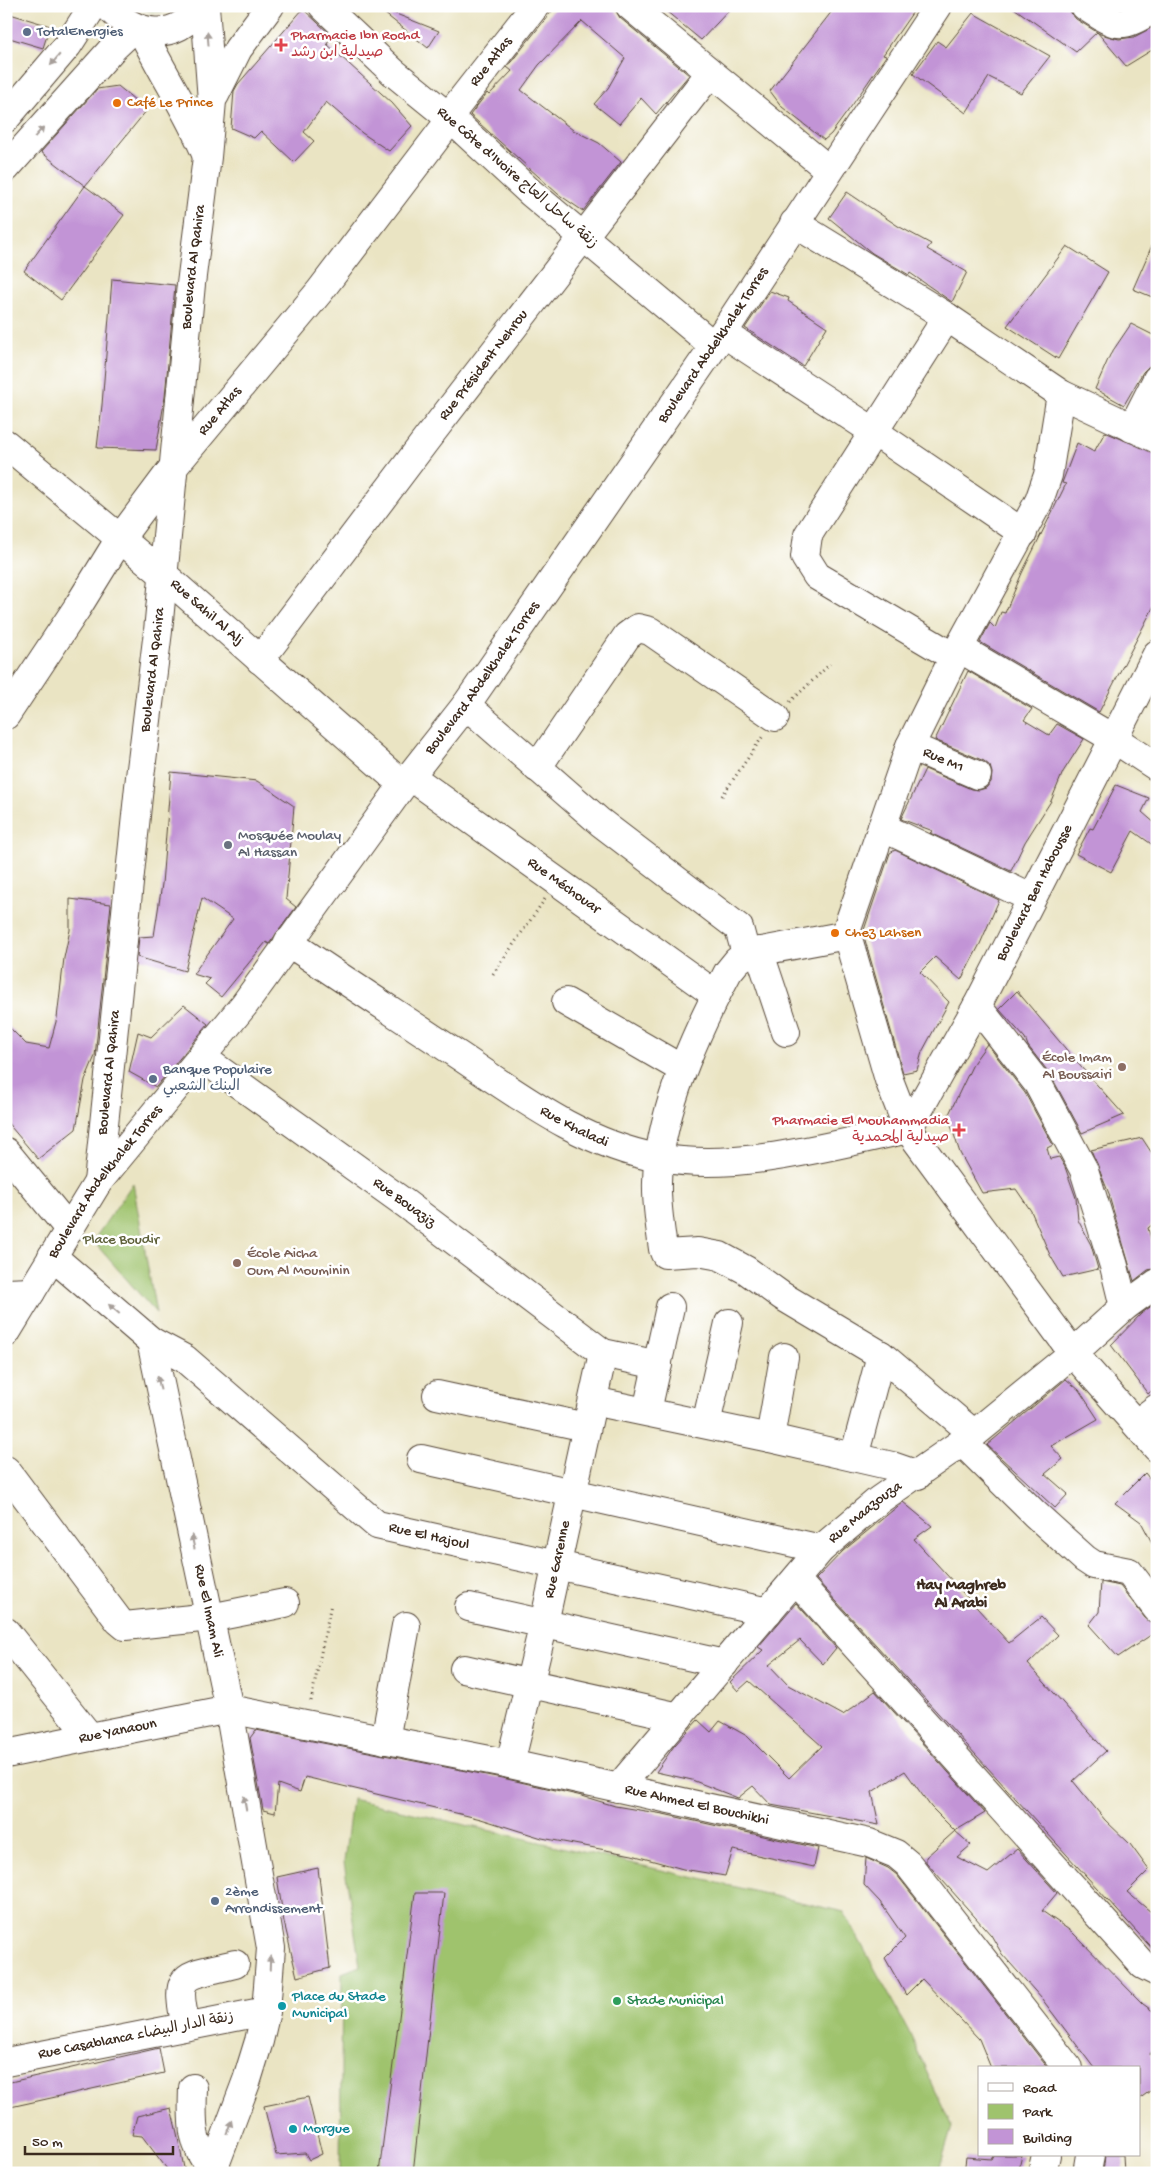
<svg xmlns="http://www.w3.org/2000/svg" width="1163" height="2179" font-family="'Gochi Hand','Playpen Sans Arabic',sans-serif">
  <style>
    .green { fill: #9fc36d; stroke: #6d7646 }
    .building { fill: #c294d6 }
    .lines { fill: none; stroke-linecap: round; stroke-linejoin: round }
    .minor-casing { stroke: #554637; stroke-width: 30 }
    .major-casing { stroke: #554637; stroke-width: 30 }
    .path { stroke: #554637; stroke-width: 3; stroke-dasharray: 1 4; stroke-linecap: butt }
    .minor { stroke: #fff; stroke-width: 28 }
    .major { stroke: #fff; stroke-width: 28 }
    .oneway { fill: #a79f9a }
    .service-dot { fill: #5c6f8a; stroke: #fff; stroke-width: 2 }
    .health-dot { fill: #e0444e; stroke: #fff; stroke-width: 2 }
    .food-dot { fill: #e8710a; stroke: #fff; stroke-width: 2 }
    .worship-dot { fill: #6b7280; stroke: #fff; stroke-width: 2 }
    .education-dot { fill: #8d6e63; stroke: #fff; stroke-width: 2 }
    .leisure-dot { fill: #2e9e5b; stroke: #fff; stroke-width: 2 }
    .culture-dot { fill: #0f9aa8; stroke: #fff; stroke-width: 2 }
    .labels { text-anchor: middle; dominant-baseline: central; stroke-width: 5; stroke-linejoin: round; paint-order: stroke }
    .service-label { font-size: 15px; fill: #4e5e75; stroke: #fff; text-anchor: start }
    .health-label { font-size: 15px; fill: #be3a42; stroke: #fff; text-anchor: start }
    .street-label { font-size: 15px; fill: #3b2a1e; stroke: #fff }
    .food-label { font-size: 15px; fill: #c56008; stroke: #fff; text-anchor: start }
    .worship-label { font-size: 15px; fill: #5b616d; stroke: #fff; text-anchor: start }
    .education-label { font-size: 15px; fill: #785e54; stroke: #fff; text-anchor: end }
    .park-label { font-size: 15px; fill: #5e603a; stroke: #fff }
    .culture-label { font-size: 15px; fill: #0d838f; stroke: #fff; text-anchor: start }
    .leisure-label { font-size: 15px; fill: #27864d; stroke: #fff; text-anchor: start }
    .neighbourhood-label { font-size: 16px; font-weight: bold; fill: #3b2a1e; stroke: #fff }
  </style>
  <rect width="100%" height="100%" fill="#fff"/>
  <filter id="ink" filterUnits="userSpaceOnUse"><feTurbulence type="fractalNoise" baseFrequency=".02" numOctaves="2"/><feDisplacementMap in="SourceGraphic" scale="10" xChannelSelector="R" yChannelSelector="G"/><feConvolveMatrix kernelMatrix="1 2 1 2 8 2 1 2 1" color-interpolation-filters="sRGB"/></filter>
  <filter id="wash" filterUnits="userSpaceOnUse"><feTurbulence type="fractalNoise" baseFrequency=".0096" numOctaves="4" result="noise"/><feDisplacementMap in="SourceGraphic" scale="20" xChannelSelector="R" yChannelSelector="G"/><feGaussianBlur stdDeviation="1.12" result="paint"/><feColorMatrix in="noise" values="0 0 0 0 0 0 0 0 0 0 0 0 0 0 0 0 0 1.4 0 .05"/><feComposite in="paint" operator="in"/></filter>
  <g filter="url(#wash)">
    <rect width="100%" height="100%" fill="#eae4c3"/>
    <g class="green">
      <path d="M137 6H178C164 14 151 14 137 6Z"/>
      <polygon points="133,1183 156,1313 93,1241"/>
      <polygon points="352,1799 844,1912 908,2030 952,2127 938,2173 340,2173 342,1973 360,1966 344,1862"/>
    </g>
    <g id="blocks">
      <g class="building">
        <polygon points="556,6 613,6 620,18 689,75 656,114 641,98 619,124 594,104 608,88 625,58 582,21 539,65 521,90 573,130 599,143 621,162 583,211 558,194 470,115 487,93 489,95 512,71 507,67"/>
        <polygon points="660,6 733,6 701,40"/>
        <polygon points="836,6 917,6 883,55 886,56 853,104 831,134 824,140 782,107 770,91"/>
        <polygon points="1011,6 1070,6 1071,13 1076,19 1100,34 1119,39 1134,37 1157,25 1157,47 1126,66 1097,32 1076,52"/>
        <polygon points="303,9 332,36 327,44 392,103 412,126 389,151 362,133 326,102 304,132 314,141 294,162 261,131 254,138 231,128 234,91 238,84"/>
        <polygon points="386,10 439,31 428,48 384,13"/>
        <polygon points="973,13 1050,56 1021,93 989,77 966,113 913,74 937,41 946,47"/>
        <polygon points="10,14 50,26 43,48 6,37"/>
        <polygon points="118,86 147,110 85,186 41,152 97,89"/>
        <polygon points="85,186 124,215 61,300 24,271"/>
        <polygon points="847,192 898,226 931,244 927,249 967,272 952,302 910,273 909,275 872,253 829,218"/>
        <polygon points="1157,234 1157,299 1133,289"/>
        <polygon points="1067,246 1108,272 1058,359 1007,326"/>
        <polygon points="112,279 175,285 165,397 156,450 97,448 102,405"/>
        <polygon points="770,291 789,298 788,301 827,327 803,366 745,328"/>
        <polygon points="1131,324 1157,337 1157,363 1149,366 1143,372 1124,405 1095,389 1110,355"/>
        <polygon points="1105,432 1157,454 1157,600 1099,712 980,642 990,623 995,628 1001,612 1005,613 1022,573 1066,484 1062,483 1077,443 1094,452"/>
        <polygon points="968,671 1032,709 1024,720 1049,735 1057,724 1084,739 1063,772 1051,801 1025,842 1011,871 930,833 933,831 901,819 925,769 971,789 979,790 986,788 991,782 992,773 990,766 984,761 935,740"/>
        <polygon points="171,772 257,781 294,806 286,899 296,907 269,944 266,942 221,997 205,984 210,979 193,974 233,919 202,898 185,971 137,957 139,937 154,936 162,884"/>
        <polygon points="1116,785 1149,798 1142,812 1157,825 1157,848 1133,831 1111,872 1076,854 1090,828 1093,829"/>
        <polygon points="895,850 999,900 980,944 961,980 935,957 920,972 949,1002 922,1052 917,1070 903,1073 863,933 890,853"/>
        <polygon points="70,899 111,904 95,1056 85,1080 76,1129 38,1159 6,1121 6,1024 26,1044 49,1048 57,1018 64,958 70,930"/>
        <polygon points="1017,991 1081,1067 1124,1115 1082,1133 1050,1074 1028,1046 1025,1038 999,1009"/>
        <polygon points="184,1005 208,1024 156,1087 129,1072 138,1032 151,1037"/>
        <polygon points="987,1044 1025,1093 1053,1145 1047,1148 1050,1159 1059,1157 1065,1167 1076,1198 1078,1220 1091,1245 1098,1269 1063,1277 1050,1255 1031,1211 1016,1189 982,1193 960,1153 948,1116 974,1062"/>
        <polygon points="1142,1138 1157,1161 1157,1221 1148,1228 1157,1259 1157,1268 1148,1270 1134,1281 1109,1196 1110,1196 1091,1150"/>
        <polygon points="1157,1302 1157,1386 1148,1394 1111,1345 1142,1313"/>
        <polygon points="1066,1379 1079,1390 1098,1419 1051,1446 1063,1459 1045,1474 1068,1494 1055,1508 987,1445"/>
        <polygon points="1145,1473 1157,1488 1157,1552 1141,1522 1115,1503"/>
        <polygon points="903,1502 932,1526 914,1539 1009,1643 1041,1617 1058,1635 1028,1664 1106,1751 1073,1781 1105,1820 1130,1844 1149,1870 1127,1892 1157,1917 1157,1954 816,1579 843,1551"/>
        <polygon points="1101,1582 1120,1586 1145,1618 1157,1625 1157,1631 1118,1657 1089,1625 1099,1612"/>
        <polygon points="796,1603 836,1648 823,1664 800,1640 769,1665 788,1685 843,1715 875,1691 985,1813 955,1831 931,1807 905,1771 872,1792 879,1825 771,1805 753,1786 738,1798 692,1780 656,1772 674,1746 698,1720 711,1732 720,1721 747,1736 789,1778 822,1746 749,1681 738,1691 730,1682 763,1650 758,1647"/>
        <polygon points="256,1730 507,1779 582,1796 615,1806 663,1814 818,1848 814,1867 733,1850 725,1876 683,1869 632,1855 542,1838 481,1819 305,1777 300,1792 278,1784 275,1813 263,1810 250,1738"/>
        <polygon points="955,1831 971,1845 957,1857 988,1873 1017,1849 1057,1893 1042,1911 1072,1932 1143,2004 1157,2014 1157,2045 1150,2054 1157,2067 1157,2086 1139,2099 1139,2068 1094,2068 1042,1999 1002,1954 991,1935 926,1862 926,1857"/>
        <polygon points="866,1858 888,1868 897,1875 1048,2068 991,2068 979,2039 922,1979 906,1995 885,1958 905,1938 880,1902 864,1885"/>
        <polygon points="318,1868 330,1968 297,1977 284,1922 277,1877"/>
        <polygon points="415,1893 444,1893 413,2173 379,2173"/>
        <polygon points="159,2048 164,2073 6,2108 6,2083"/>
        <polygon points="308,2097 322,2154 309,2160 305,2153 276,2155 264,2106"/>
        <polygon points="171,2108 177,2133 185,2173 170,2173 142,2136 132,2135 137,2116"/>
        <polygon points="993,2155 1022,2155 1018,2173 964,2173 966,2157 991,2159"/>
        <polygon points="1105,2155 1123,2155 1124,2173 1103,2173"/>
      </g>
    </g>
  </g>
  <g filter="url(#ink)">
    <use href="#blocks" fill-opacity="0" stroke="#554637" stroke-width="1"/>
    <g class="lines">
      <defs>
        <g id="minor">
          <polyline points="323,6 393,72 451,119 531,193 714,346"/>
          <polyline points="630,6 829,170"/>
          <path d="M1085 6C1121 30 1121 28 1157 7"/>
          <path id="s1" d="M448 117 535 6"/>
          <polyline points="794,223 947,317 1061,394 1157,439"/>
          <polyline points="947,317 808,535 805,557 817,576 954,657"/>
          <polyline points="723,333 873,431 1023,533"/>
          <polyline points="1061,394 1048,475 1039,501 954,657 910,746 847,929 847,935 889,1080 908,1129 1073,1353 1157,1448"/>
          <polyline points="1132,428 1157,379"/>
          <path id="s2" d="M6 444 164 575 403 785"/>
          <polyline points="959,648 1114,739 1157,767"/>
          <path id="s3" d="M260 660 426 440 710 73"/>
          <polyline points="466,705 600,822 739,928 746,954"/>
          <path id="s4" d="M6 715 77 608 119 540 172 469 320 291 451 119"/>
          <path id="s5" d="M910 746 977 775"/>
          <polyline points="537,768 627,636 638,628 650,631 775,717"/>
          <path id="s6" d="M410 776 716 995"/>
          <polyline points="882,827 1031,898"/>
          <path d="M847 935 746 954 737 961 728 972C698 1029 668 1094 659 1158 654 1188 659 1219 663 1249L665 1254 698 1252 720 1256 746 1270 782 1296 881 1355 974 1434"/>
          <path id="s7" d="M288 942C344 980 401 1017 458 1055 521 1097 582 1144 658 1158 739 1172 829 1146 908 1129"/>
          <polyline points="759,951 786,1032"/>
          <polyline points="566,1002 682,1069"/>
          <polyline points="977,1006 1038,1084 1084,1170 1114,1266 1124,1307"/>
          <path id="s8" d="M201 1057 406 1204 603 1353 658 1365"/>
          <path id="s9" d="M908 1129 977 1006 1157 654"/>
          <polyline points="6,1152 69,1229"/>
          <path id="s10" d="M52 1256 151 1341 185 1359 377 1525 768 1612"/>
          <polyline points="6,1293 31,1292"/>
          <path id="s11" d="M151 1341 229 1709 271 1948 266 2011 259 2041 247 2080 212 2173"/>
          <polyline points="437,1395 586,1427"/>
          <polyline points="593,1401 770,1438 892,1466 918,1475"/>
          <polyline points="647,1411 670,1307"/>
          <polyline points="1137,1423 1157,1408"/>
          <polyline points="706,1424 729,1323"/>
          <polyline points="770,1438 784,1357"/>
          <polyline points="963,1443 1035,1514 1085,1559 1094,1565 1129,1572 1157,1609"/>
          <polyline points="854,1457 881,1355"/>
          <polyline points="421,1459 821,1549"/>
          <polyline points="6,1470 119,1621 125,1626 220,1616 285,1603"/>
          <polyline points="796,1580 1143,1965 1157,1972"/>
          <polyline points="469,1607 724,1664"/>
          <polyline points="6,1632 90,1737"/>
          <polyline points="464,1669 679,1717"/>
          <polyline points="385,1740 406,1626"/>
          <path id="s12" d="M6 1754 229 1709 510 1764 869 1843 896 1854 908 1864 1068 2068"/>
          <path id="s13" d="M510 1764 544 1623 603 1353"/>
          <path id="s14" d="M618 1788 821 1549 879 1500 974 1434 1073 1353 1124 1307 1157 1283"/>
          <path d="M186 2026C173 1969 185 1977 235 1964"/>
          <polyline points="6,2062 266,2011"/>
          <path d="M193 2088C192 2122 190 2144 213 2171"/>
          <polyline points="1042,2173 1046,2155"/>
          <polyline points="1087,2173 1090,2155"/>
        </g>
        <g id="major">
          <path d="M108 6C133 36 177 44 199 6"/>
          <path d="M142 31C162 73 188 111 206 154"/>
          <polyline points="215,95 238,49 270,6"/>
          <polyline points="6,118 68,45 93,6"/>
          <polyline points="6,168 115,46 134,28"/>
          <path id="s15" d="M98 1182 140 777 158 631 191 284 207 157 212 101 205 6"/>
          <path id="s16" d="M6 1333 98 1182 244 1005 403 785 466 705 723 333 938 6"/>
        </g>
      </defs>
      <use href="#minor" class="minor-casing"/>
      <use href="#major" class="major-casing"/>
      <g class="path">
        <polyline points="790,702 830,664"/>
        <polyline points="722,796 763,736"/>
        <polyline points="493,974 545,899"/>
        <polyline points="311,1701 331,1604"/>
      </g>
      <use href="#minor" class="minor"/>
      <use href="#major" class="major"/>
    </g>
    <defs><path id="oneway-solid" d="M-6-.8H1V-3.2L6.5 0L1 3.2V.8H-6Z" transform="scale(1.25)"/></defs>
    <g class="oneway">
      <use href="#oneway-solid" transform="translate(208 39) rotate(-95)"/>
      <use href="#oneway-solid" transform="translate(55 60) rotate(130)"/>
      <use href="#oneway-solid" transform="translate(39 132) rotate(-48)"/>
      <use href="#oneway-solid" transform="translate(114 1309) rotate(-139)"/>
      <use href="#oneway-solid" transform="translate(159 1383) rotate(-102)"/>
      <use href="#oneway-solid" transform="translate(193 1542) rotate(-102)"/>
      <use href="#oneway-solid" transform="translate(245 1803) rotate(-100)"/>
      <use href="#oneway-solid" transform="translate(270 1963) rotate(-88)"/>
      <use href="#oneway-solid" transform="translate(229 2127) rotate(-69)"/>
    </g>
  </g>
  <g class="service-dot">
    <circle cx="27" cy="32" r="5"/>
    <circle cx="153" cy="1079" r="5"/>
    <circle cx="215" cy="1901" r="5"/>
  </g>
  <g class="health-dot">
    <path d="M278.5 37.5h5v5h5v5h-5v5h-5v-5h-5v-5h5z"/>
    <path d="M956.5 1122.5h5v5h5v5h-5v5h-5v-5h-5v-5h5z"/>
  </g>
  <g class="food-dot">
    <circle cx="117" cy="103" r="5"/>
    <circle cx="835" cy="933" r="5"/>
  </g>
  <circle class="worship-dot" cx="228" cy="845" r="5"/>
  <g class="education-dot">
    <circle cx="1122" cy="1067" r="5"/>
    <circle cx="237" cy="1263" r="5"/>
  </g>
  <circle class="leisure-dot" cx="617" cy="2001" r="5"/>
  <g class="culture-dot">
    <circle cx="282" cy="2006" r="5"/>
    <circle cx="293" cy="2129" r="5"/>
  </g>
  <g class="labels">
    <g class="service-label">
      <text x="37" y="32">TotalEnergies</text>
      <text x="163" y="1070">Banque Populaire<tspan x="163" dy="17">البنك الشعبي</tspan></text>
      <text x="225" y="1892">2ème<tspan x="225" dy="17">Arrondissement</tspan></text>
    </g>
    <g class="health-label">
      <text x="291" y="36">Pharmacie Ibn Rochd<tspan x="291" dy="17">صيدلية ابن رشد</tspan></text>
      <text x="949" y="1121" text-anchor="end">Pharmacie El Mouhammadia<tspan x="949" dy="17">صيدلية المحمدية</tspan></text>
    </g>
    <g class="street-label">
      <text stroke="none"><textPath href="#s1" startOffset="70">Rue Atlas</textPath></text>
      <text transform="translate(517 178) rotate(41)">Rue Côte d'Ivoire زنقة ساحل العاج</text>
      <text stroke="none"><textPath href="#s15" startOffset="920">Boulevard Al Qahira</textPath></text>
      <text stroke="none"><textPath href="#s16" startOffset="1216">Boulevard Abdelkhalek Torres</textPath></text>
      <text stroke="none"><textPath href="#s3" startOffset="370">Rue Président Nehrou</textPath></text>
      <text stroke="none"><textPath href="#s4" startOffset="372">Rue Atlas</textPath></text>
      <text stroke="none"><textPath href="#s2" startOffset="262">Rue Sahil Al Alj</textPath></text>
      <text stroke="none"><textPath href="#s15" startOffset="515">Boulevard Al Qahira</textPath></text>
      <text stroke="none"><textPath href="#s16" startOffset="811">Boulevard Abdelkhalek Torres</textPath></text>
      <text stroke="none"><textPath href="#s5" startOffset="36">Rue M1</textPath></text>
      <text stroke="none"><textPath href="#s6" startOffset="189">Rue Méchouar</textPath></text>
      <text stroke="none"><textPath href="#s9" startOffset="268">Boulevard Ben Habousse</textPath></text>
      <text stroke="none"><textPath href="#s15" startOffset="110">Boulevard Al Qahira</textPath></text>
      <text stroke="none"><textPath href="#s7" startOffset="341">Rue Khaladi</textPath></text>
      <text stroke="none"><textPath href="#s16" startOffset="181">Boulevard Abdelkhalek Torres</textPath></text>
      <text stroke="none"><textPath href="#s8" startOffset="250">Rue Bouaziz</textPath></text>
      <text stroke="none"><textPath href="#s14" startOffset="371">Rue Maazouza</textPath></text>
      <text stroke="none"><textPath href="#s10" startOffset="476">Rue El Hajoul</textPath></text>
      <text stroke="none"><textPath href="#s13" startOffset="210">Rue Garenne</textPath></text>
      <text stroke="none"><textPath href="#s11" startOffset="276">Rue El Imam Ali</textPath></text>
      <text stroke="none"><textPath href="#s12" startOffset="114">Rue Yanaoun</textPath></text>
      <text stroke="none"><textPath href="#s12" startOffset="705">Rue Ahmed El Bouchikhi</textPath></text>
      <text transform="translate(136 2036) rotate(-11)">Rue Casablanca زنقة الدار البيضاء</text>
    </g>
    <g class="food-label">
      <text x="127" y="103">Café Le Prince</text>
      <text x="845" y="933">Chez Lahsen</text>
    </g>
    <g class="worship-label">
      <text x="238" y="836">Mosquée Moulay<tspan x="238" dy="17">Al Hassan</tspan></text>
    </g>
    <g class="education-label">
      <text x="1112" y="1058">École Imam<tspan x="1112" dy="17">Al Boussairi</tspan></text>
      <text x="247" y="1254" text-anchor="start">École Aicha<tspan x="247" dy="17">Oum Al Mouminin</tspan></text>
    </g>
    <g class="park-label">
      <text x="121" y="1240">Place Boudir</text>
    </g>
    <g class="culture-label">
      <text x="292" y="1997">Place du Stade<tspan x="292" dy="17">Municipal</tspan></text>
      <text x="303" y="2129">Morgue</text>
    </g>
    <g class="leisure-label">
      <text x="627" y="2001">Stade Municipal</text>
    </g>
    <g class="neighbourhood-label">
      <text x="961" y="1586">Hay Maghreb<tspan x="961" dy="18">Al Arabi</tspan></text>
    </g>
  </g>
  <rect width="1163" height="2179" fill="none" stroke="#fff" stroke-width="25"/>
  <rect x="978" y="2066" width="162" height="90" fill="#ffffff" stroke="#b1aaa5"/>
  <rect x="988" y="2083" width="25" height="8" fill="#ffffff" stroke="#b1aaa5"/>
  <text x="1023" y="2092" font-size="15" fill="#3b2a1e">Road</text>
  <rect x="988" y="2104" width="25" height="15" fill="#9fc36d" stroke="#b1aaa5"/>
  <text x="1023" y="2116" font-size="15" fill="#3b2a1e">Park</text>
  <rect x="988" y="2129" width="25" height="15" fill="#c294d6" stroke="#b1aaa5"/>
  <text x="1023" y="2142" font-size="15" fill="#3b2a1e">Building</text>
  <path d="M25 2146v8h148v-8" fill="none" stroke="#3b2a1e" stroke-width="2.5"/>
  <text x="32" y="2146" font-size="15" fill="#3b2a1e" stroke="#ffffff" stroke-width="4" paint-order="stroke">50 m</text>
</svg>
